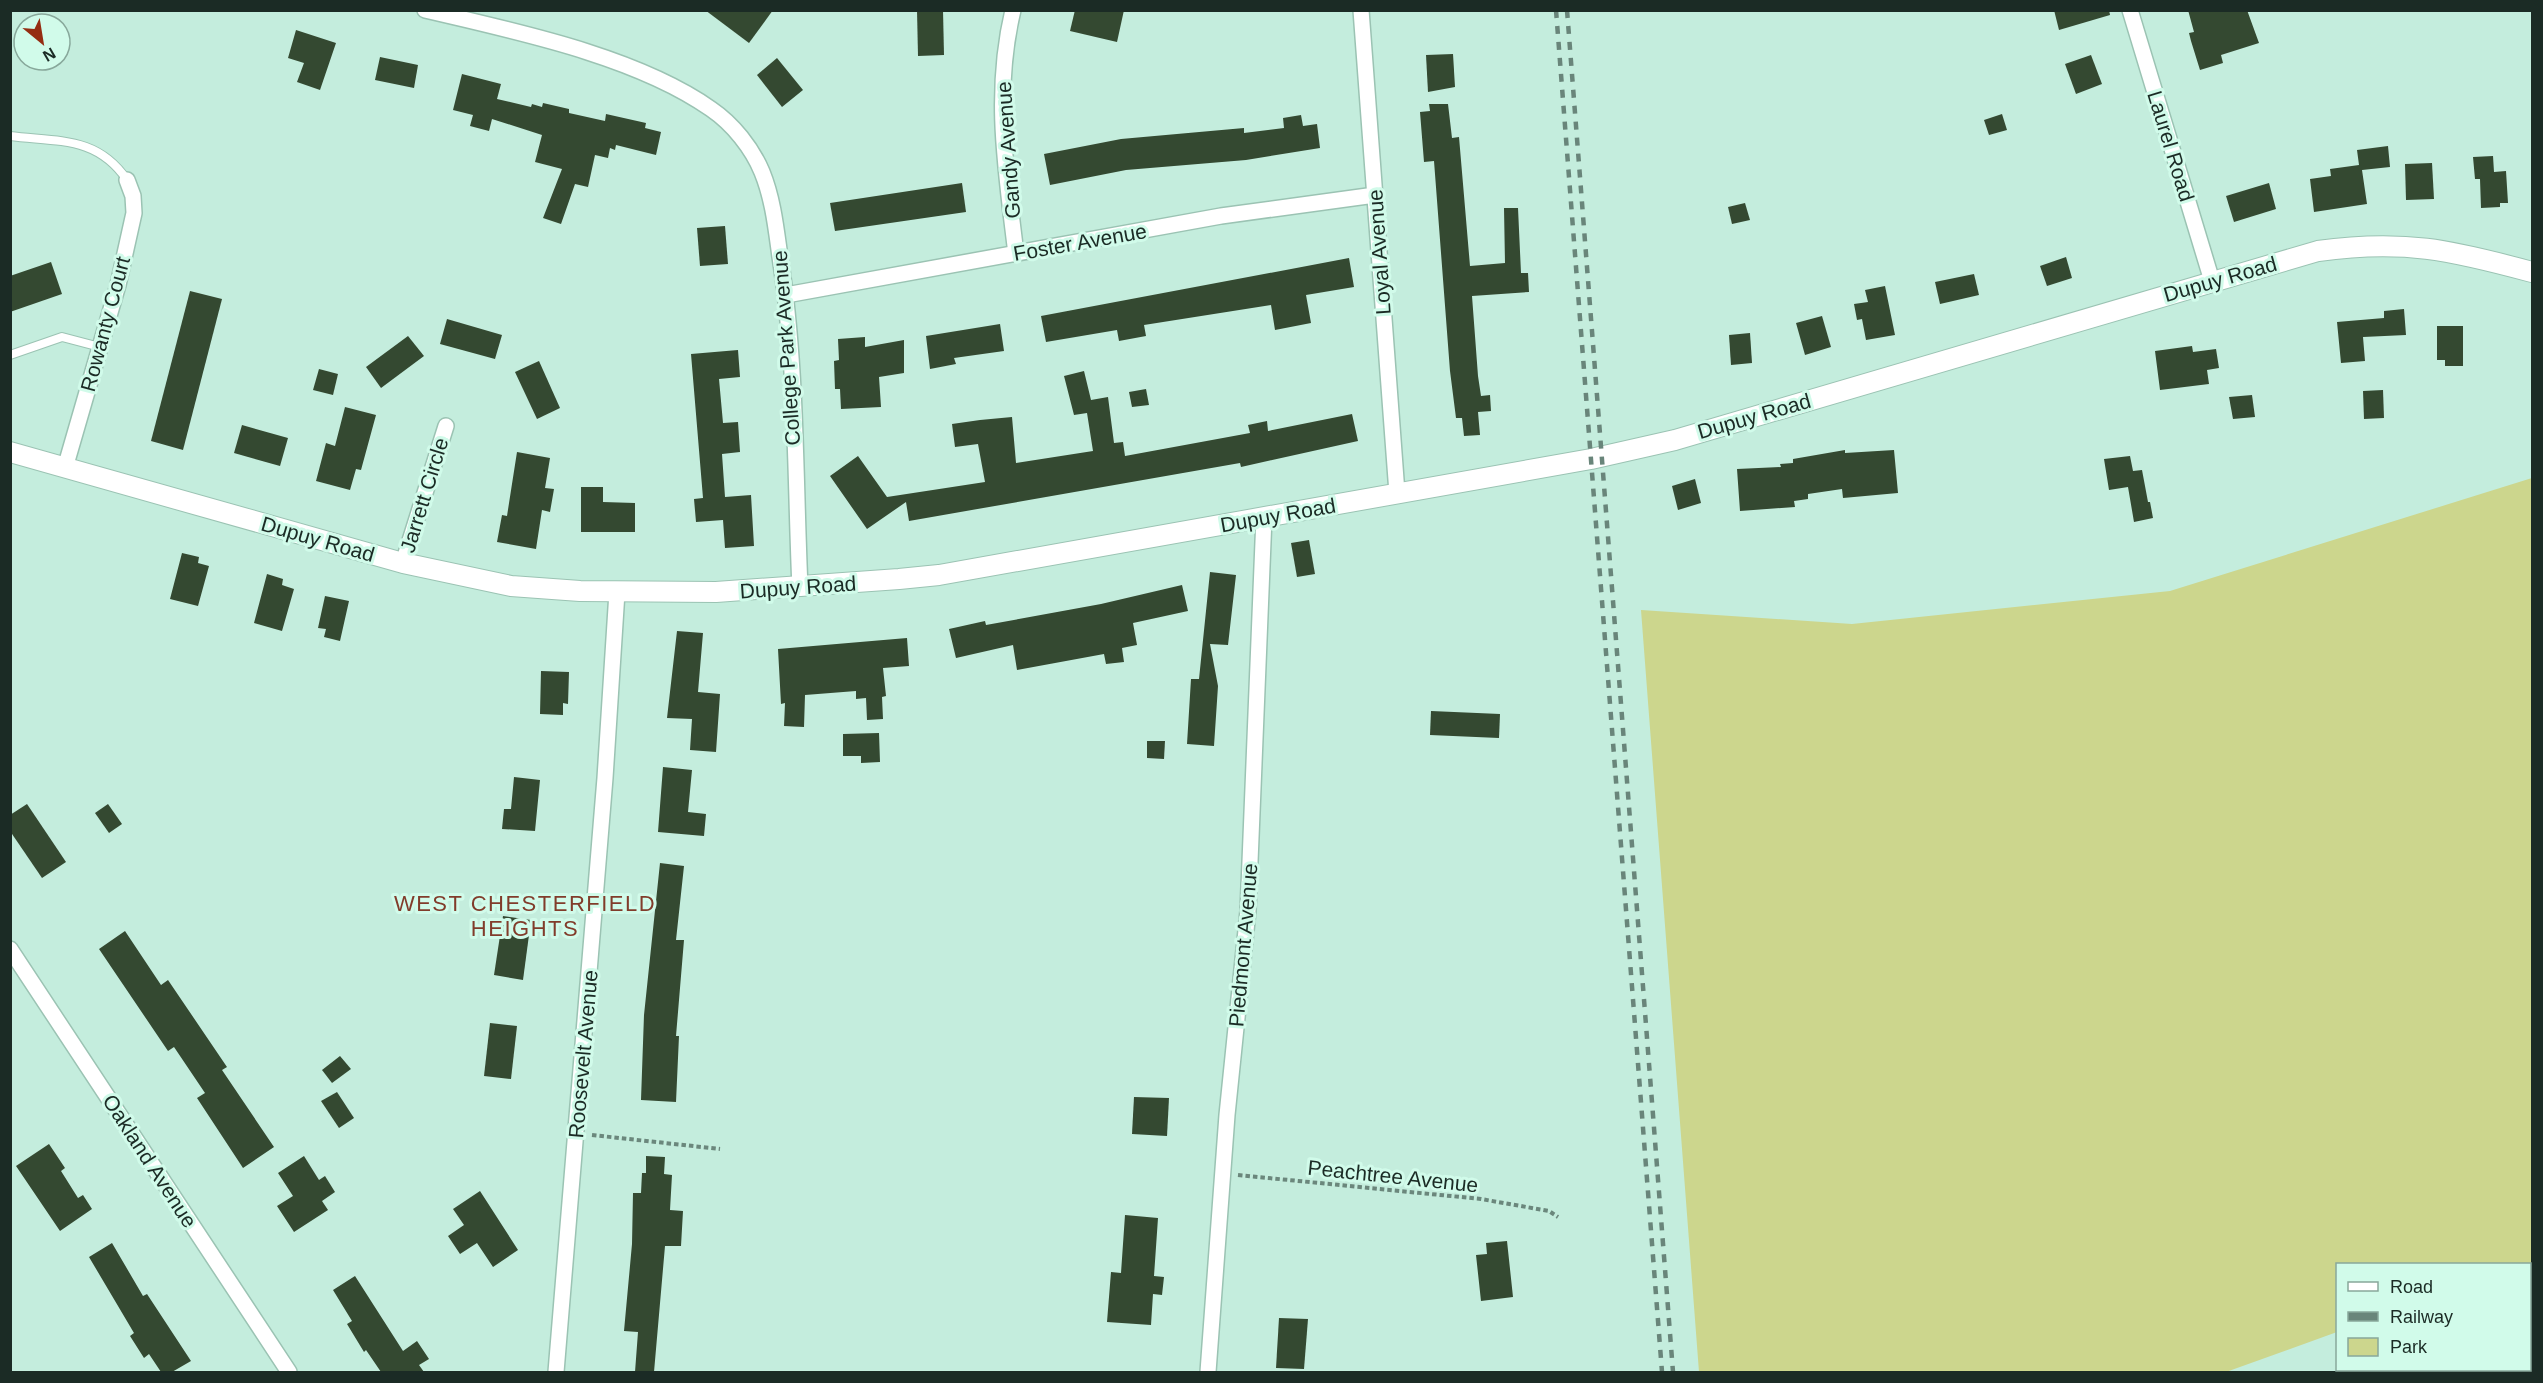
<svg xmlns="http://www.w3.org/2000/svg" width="2543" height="1383" font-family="Arial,sans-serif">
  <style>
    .green { fill: #ccd68d }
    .building { fill: #344931 }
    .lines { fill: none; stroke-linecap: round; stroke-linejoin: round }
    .service-casing { stroke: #9bc3b3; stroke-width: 10 }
    .minor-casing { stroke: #9bc3b3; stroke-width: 18 }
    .tertiary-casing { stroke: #9bc3b3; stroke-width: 22 }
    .path { stroke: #6b877c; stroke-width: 4; stroke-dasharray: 4.5 3; stroke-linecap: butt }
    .service { stroke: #fff; stroke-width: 8 }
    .minor { stroke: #fff; stroke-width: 15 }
    .tertiary { stroke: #fff; stroke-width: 20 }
    .rail { stroke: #69857a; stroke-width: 4.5; stroke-dasharray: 8 8; stroke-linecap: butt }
    .labels { text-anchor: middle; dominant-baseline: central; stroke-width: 6; stroke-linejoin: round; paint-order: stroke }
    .street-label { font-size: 21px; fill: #1b2b25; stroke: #d1fbea }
    .neighbourhood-label { font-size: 22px; letter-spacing: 1.5px; fill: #813c2b; stroke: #d1fbea }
  </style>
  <rect width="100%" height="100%" fill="#c4eddd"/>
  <polygon class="green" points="2532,478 2532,1320 2530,1320 2530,1264 2338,1264 2337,1332 2226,1372 1699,1372 1641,610 1852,624 2170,591"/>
  <g class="building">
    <polygon points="705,10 773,10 749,43"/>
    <polygon points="917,10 943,10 944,55 918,56"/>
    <polygon points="1075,10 1124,10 1117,42 1070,31"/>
    <polygon points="2054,10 2109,10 2110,15 2059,30"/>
    <polygon points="2188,10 2247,10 2259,43 2221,55 2223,63 2200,70 2191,41 2189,33 2194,32"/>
    <polygon points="296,30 336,43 320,90 297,82 304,63 288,58"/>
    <polygon points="1453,54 1455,87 1428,92 1426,55"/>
    <polygon points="2091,55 2102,84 2076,94 2065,64"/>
    <polygon points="380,57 418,65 414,88 375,80"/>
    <polygon points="777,58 803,90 782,107 757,75"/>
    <polygon points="462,74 501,84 497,99 531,107 532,104 542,107 543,103 569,109 569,113 605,121 606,114 646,123 645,128 661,132 656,155 616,145 615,150 610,148 608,158 595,155 588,187 575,184 561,224 543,218 562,169 535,162 542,135 492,119 489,131 470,126 473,115 453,110"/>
    <polygon points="1429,104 1448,104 1452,138 1459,137 1470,266 1505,263 1504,208 1518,208 1521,273 1528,273 1529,292 1472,296 1478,376 1481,396 1490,395 1491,411 1478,412 1480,435 1464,436 1462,418 1456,418 1450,371 1434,161 1424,162 1420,112 1430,111"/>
    <polygon points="2002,114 2007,130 1989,135 1984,120"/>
    <polygon points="1301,115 1303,126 1317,124 1320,148 1246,160 1126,170 1050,185 1044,154 1121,139 1244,128 1244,133 1284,128 1283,118"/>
    <polygon points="2388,146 2390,167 2362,170 2367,204 2314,212 2310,179 2331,176 2330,169 2359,165 2357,150"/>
    <polygon points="2493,156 2494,172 2506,171 2508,203 2500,203 2500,207 2481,208 2480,179 2475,179 2473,157"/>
    <polygon points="2432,163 2434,199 2406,200 2405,164"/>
    <polygon points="962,183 966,212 835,231 830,203"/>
    <polygon points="2269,183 2276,209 2234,222 2226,196"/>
    <polygon points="1745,203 1750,220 1732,224 1728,207"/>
    <polygon points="725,226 728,264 700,266 697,228"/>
    <polygon points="2066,257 2072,278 2047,286 2040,266"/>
    <polygon points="1349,258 1354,287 1306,295 1311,323 1275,330 1271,305 1144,325 1146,336 1119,341 1117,330 1046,342 1041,316"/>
    <polygon points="51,262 62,294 10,312 10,276"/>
    <polygon points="1974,274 1979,295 1940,304 1935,282"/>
    <polygon points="1885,286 1895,335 1866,340 1862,319 1857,320 1854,304 1868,302 1865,290"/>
    <polygon points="190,291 222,299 183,450 151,441"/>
    <polygon points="2404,309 2406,335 2363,337 2365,361 2341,363 2337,322 2384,318 2384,311"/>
    <polygon points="1822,316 1831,347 1805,355 1796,323"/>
    <polygon points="447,319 502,335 495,359 440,344"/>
    <polygon points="1000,324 1004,351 954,358 956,364 930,369 926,336"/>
    <polygon points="2437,326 2463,326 2463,366 2445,366 2445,360 2437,360"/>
    <polygon points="1750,333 1752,363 1731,365 1729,335"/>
    <polygon points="408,336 424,356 381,388 366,367"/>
    <polygon points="865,337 865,347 904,340 904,373 879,377 881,407 841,409 840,389 835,389 834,361 839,360 838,339"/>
    <polygon points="2192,346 2193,352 2216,349 2219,368 2207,370 2209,384 2160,390 2155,351"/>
    <polygon points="738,350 740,377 719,379 723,423 738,422 740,452 722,454 725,497 751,495 754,546 725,548 723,520 696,522 694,499 703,498 691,354"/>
    <polygon points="539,361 560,408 537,419 515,372"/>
    <polygon points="319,369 338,374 333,395 313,390"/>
    <polygon points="1084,371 1091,400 1108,397 1114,443 1123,442 1125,456 1250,433 1248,425 1267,421 1268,431 1352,414 1358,441 1241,467 1240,463 909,521 906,502 867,529 830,476 858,456 887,497 985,482 978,444 955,447 952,424 980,420 1012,417 1016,463 1093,451 1087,413 1074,415 1064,376"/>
    <polygon points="1146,389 1149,405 1132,407 1129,392"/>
    <polygon points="2383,390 2384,418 2364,419 2363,391"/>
    <polygon points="2252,395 2255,417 2233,419 2229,397"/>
    <polygon points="345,407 376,415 361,470 356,469 350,490 316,481 326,443 335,446"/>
    <polygon points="242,425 288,438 280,466 234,453"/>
    <polygon points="1845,450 1845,453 1894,450 1898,493 1843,498 1842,489 1808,494 1808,499 1794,501 1795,507 1740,511 1737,469 1781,467 1780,464 1793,463 1793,459"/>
    <polygon points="517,452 550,458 545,488 554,489 550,512 542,510 536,549 497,542 502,515 507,516"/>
    <polygon points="2130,456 2133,471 2142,470 2148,502 2150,502 2153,518 2134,522 2128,487 2109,490 2104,459"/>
    <polygon points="1695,479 1701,503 1678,510 1672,486"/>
    <polygon points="581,487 603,487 603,502 635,503 635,532 581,532"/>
    <polygon points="1309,540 1315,574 1297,577 1291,543"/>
    <polygon points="182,553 199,557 198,563 209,566 198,606 170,599"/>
    <polygon points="1210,572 1236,575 1228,645 1210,644 1218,686 1214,746 1187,744 1191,679 1199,679"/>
    <polygon points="267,574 283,579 282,585 294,589 282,631 254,623"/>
    <polygon points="1182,585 1188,611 1133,623 1137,645 1122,648 1124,662 1106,664 1104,654 1017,670 1013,645 956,658 949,629 985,621 986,625 1101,604"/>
    <polygon points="325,596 349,601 340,641 324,637 326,629 318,628"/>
    <polygon points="677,631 703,633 698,692 720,694 716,752 690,750 692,719 667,718"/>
    <polygon points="907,638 909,666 883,668 886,696 882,697 883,719 867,720 866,698 856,699 856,691 805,695 804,727 784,726 785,703 781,704 778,649"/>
    <polygon points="541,671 569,672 568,704 563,703 563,715 540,714"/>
    <polygon points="1431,711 1500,714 1499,738 1430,735"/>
    <polygon points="879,733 880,762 861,763 861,756 843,756 843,734"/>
    <polygon points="1147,741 1165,741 1164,759 1147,758"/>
    <polygon points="663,767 692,770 688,812 706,814 704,836 658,832"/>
    <polygon points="514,777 540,780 535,831 502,829 504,809 511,809"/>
    <polygon points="27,804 66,862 42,878 10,831 10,815"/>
    <polygon points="108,804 122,824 109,833 95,813"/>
    <polygon points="660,863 684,866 676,940 684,940 676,1036 679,1036 676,1102 641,1100 644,1015"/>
    <polygon points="503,916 531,920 523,980 494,975"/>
    <polygon points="125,931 161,985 168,980 227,1067 222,1070 274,1147 243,1168 197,1098 205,1093 174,1047 168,1051 99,949"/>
    <polygon points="490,1023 517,1026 511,1079 484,1076"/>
    <polygon points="340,1056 351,1069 332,1083 322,1070"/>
    <polygon points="337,1092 354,1118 339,1128 321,1101"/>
    <polygon points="1134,1097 1169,1098 1167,1136 1132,1134"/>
    <polygon points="49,1144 65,1168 61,1171 78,1198 83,1195 92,1209 60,1231 16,1166"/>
    <polygon points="304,1156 319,1180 325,1176 335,1192 322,1201 328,1210 294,1232 277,1206 293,1196 278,1173"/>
    <polygon points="646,1156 665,1157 664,1174 672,1175 670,1210 683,1211 681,1246 665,1246 654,1372 635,1372 638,1332 624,1331 632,1244 633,1193 641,1193 642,1173 646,1173"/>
    <polygon points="480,1191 518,1250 493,1267 477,1243 460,1254 448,1236 464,1225 453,1209"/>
    <polygon points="1125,1215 1158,1218 1154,1276 1164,1277 1162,1295 1153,1294 1151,1325 1107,1322 1111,1272 1121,1273"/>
    <polygon points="1507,1241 1513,1297 1481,1301 1476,1255 1487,1254 1486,1243"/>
    <polygon points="112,1243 143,1296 147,1294 191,1361 172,1372 161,1372 149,1354 144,1358 130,1336 134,1333 89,1257"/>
    <polygon points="355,1276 403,1351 417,1341 429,1359 419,1365 424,1372 381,1372 366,1350 364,1352 347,1324 352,1321 333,1290"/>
    <polygon points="1279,1318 1308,1319 1304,1369 1276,1368"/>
  </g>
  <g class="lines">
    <defs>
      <g id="service">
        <path d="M10 136C58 142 97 136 127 180"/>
        <polyline points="10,355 62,337 100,347"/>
      </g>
      <g id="minor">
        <path d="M425 10C514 31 636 56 711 109 733 124 752 148 762 172 773 199 776 228 780 257 797 365 795 478 800 588"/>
        <path d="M1013 10C993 94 1006 170 1016 254"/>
        <polyline points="1361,10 1397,493"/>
        <polyline points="2130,10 2212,281"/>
        <polyline points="786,295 1221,216 1375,195"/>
        <polyline points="65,468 118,285 134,213 133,196 127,180"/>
        <polyline points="403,563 446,426"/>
        <polyline points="10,949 289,1372"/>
        <polyline points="556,1372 605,778 617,592"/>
        <polyline points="1208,1372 1227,1115 1248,911 1264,517"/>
      </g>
      <path id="tertiary" d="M10 452 403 563 511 586 580 591 716 592 899 579 939 575 1591 459 1675 440 2318 251C2403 239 2451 250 2532 272"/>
    </defs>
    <use href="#service" class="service-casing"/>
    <use href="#minor" class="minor-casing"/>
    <use href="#tertiary" class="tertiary-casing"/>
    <g class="path">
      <polyline points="592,1135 720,1149"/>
      <polyline points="1238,1175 1481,1199 1549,1211 1558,1217"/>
    </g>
    <use href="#service" class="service"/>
    <use href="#minor" class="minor"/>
    <use href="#tertiary" class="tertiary"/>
    <g class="rail">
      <polyline points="1556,10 1662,1372"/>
      <polyline points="1567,10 1673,1372"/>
    </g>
  </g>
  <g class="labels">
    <g class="street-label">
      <text transform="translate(2171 146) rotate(73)">Laurel Road</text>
      <text transform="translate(1008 150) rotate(-94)">Gandy Avenue</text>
      <text transform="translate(1080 242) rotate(-10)">Foster Avenue</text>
      <text transform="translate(1379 252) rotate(-94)">Loyal Avenue</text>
      <text transform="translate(2220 279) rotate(-16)">Dupuy Road</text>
      <text transform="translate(105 324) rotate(-75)">Rowanty Court</text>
      <text transform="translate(786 348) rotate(-94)">College Park Avenue</text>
      <text transform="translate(1754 416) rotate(-16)">Dupuy Road</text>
      <text transform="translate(424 495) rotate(-73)">Jarrett Circle</text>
      <text transform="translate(1278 515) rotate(-10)">Dupuy Road</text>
      <text transform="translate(318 539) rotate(16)">Dupuy Road</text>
      <text transform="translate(798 587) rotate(-4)">Dupuy Road</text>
      <text transform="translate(1243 945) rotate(-85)">Piedmont Avenue</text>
      <text transform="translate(583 1054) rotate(-85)">Roosevelt Avenue</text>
      <text transform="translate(150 1161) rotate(57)">Oakland Avenue</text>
      <text transform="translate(1393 1176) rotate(6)">Peachtree Avenue</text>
    </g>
    <g class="neighbourhood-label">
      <text x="525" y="903">WEST CHESTERFIELD<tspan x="525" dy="25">HEIGHTS</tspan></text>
    </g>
  </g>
  <rect width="2543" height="1383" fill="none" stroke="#1b2b25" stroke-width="24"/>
  <rect x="2336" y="1263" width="195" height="108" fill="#d1fbea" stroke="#88a89b" stroke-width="1.5"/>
  <rect x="2348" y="1282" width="30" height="9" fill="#ffffff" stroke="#88a89b" stroke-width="1.5"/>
  <text x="2390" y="1293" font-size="18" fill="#1b2b25">Road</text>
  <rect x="2348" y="1312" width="30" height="9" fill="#69857a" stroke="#88a89b" stroke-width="1.5"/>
  <text x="2390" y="1323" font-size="18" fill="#1b2b25">Railway</text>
  <rect x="2348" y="1338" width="30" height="18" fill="#ccd68d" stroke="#88a89b" stroke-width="1.5"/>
  <text x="2390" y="1353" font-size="18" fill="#1b2b25">Park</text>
  <g transform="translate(42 42) rotate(150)"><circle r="28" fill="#d1fbea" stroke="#88a89b" stroke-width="1.5"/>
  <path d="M0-4.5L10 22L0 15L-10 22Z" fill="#952d12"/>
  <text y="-9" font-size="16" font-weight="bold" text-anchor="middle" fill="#1b2b25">N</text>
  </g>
</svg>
